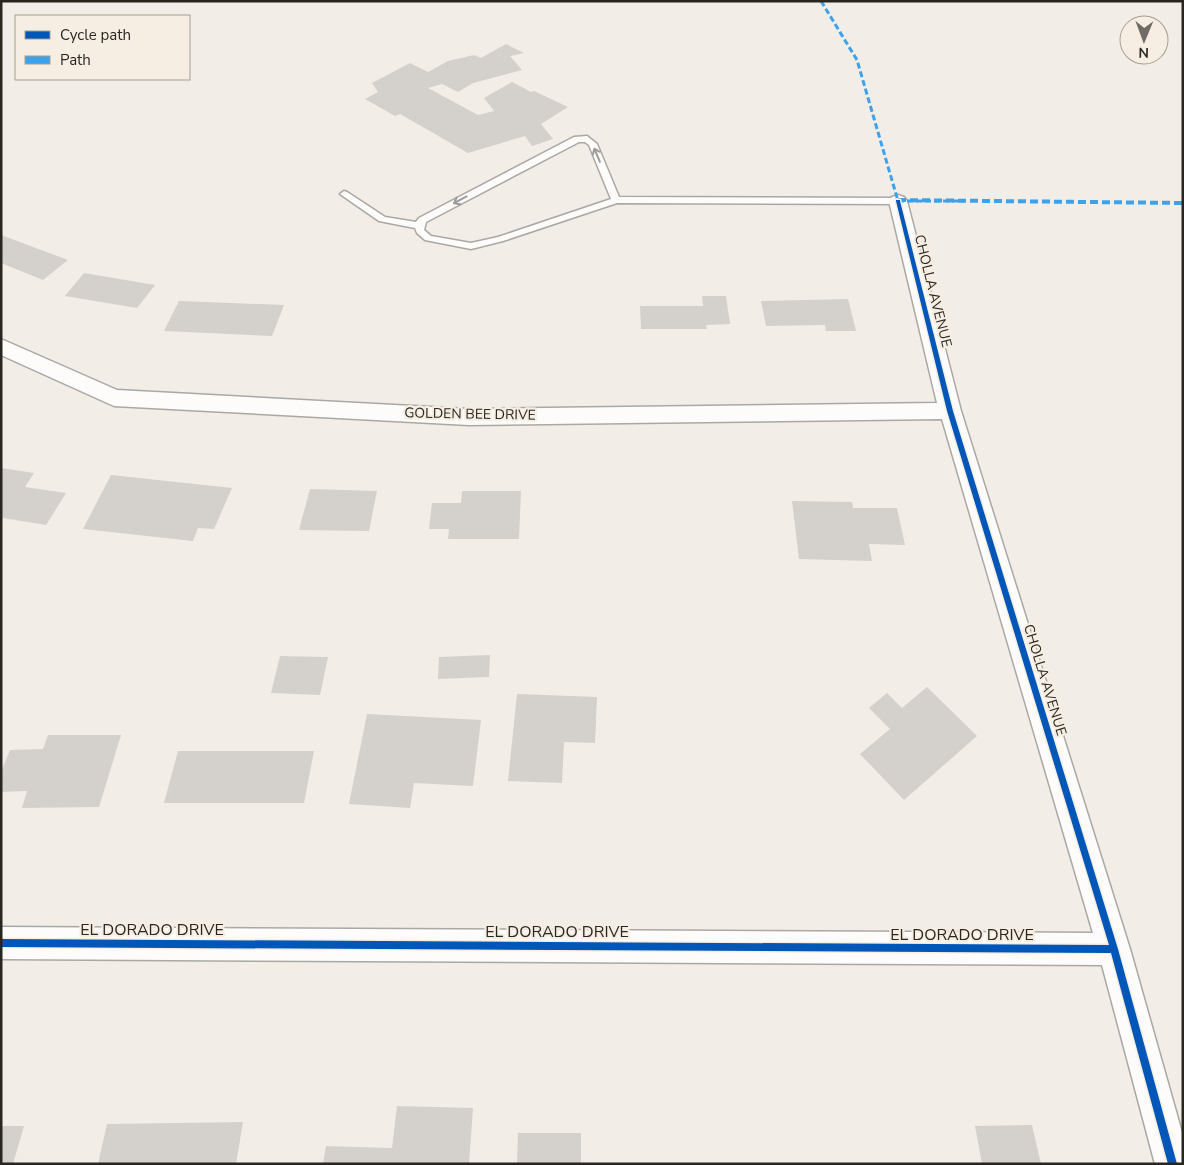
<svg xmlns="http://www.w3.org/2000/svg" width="1184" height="1165" font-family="'Nunito Sans',sans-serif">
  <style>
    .building { fill: #d4d0cc }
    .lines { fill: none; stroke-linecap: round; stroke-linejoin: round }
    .lane-casing { stroke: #aba8a3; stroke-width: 3 }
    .street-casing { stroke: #aba8a3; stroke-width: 3 }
    .lane { fill: #fdfcfb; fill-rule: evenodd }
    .street { fill: #fdfcfb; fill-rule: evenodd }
    .quiet-far1 { stroke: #3ea2ea; stroke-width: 3; stroke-dasharray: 6 3; stroke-linecap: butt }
    .quiet { stroke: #3ea2ea; stroke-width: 4; stroke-dasharray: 8 4; stroke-linecap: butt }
    .cycleway-casing { stroke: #f6eee2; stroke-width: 3 }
    .cycleway { fill: #0057b8; fill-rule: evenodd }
    .oneway { stroke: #9e9c99 }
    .labels { text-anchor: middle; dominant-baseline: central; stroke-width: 4.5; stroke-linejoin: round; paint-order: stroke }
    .street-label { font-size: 14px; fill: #292622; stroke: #f6eee2 }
    .near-street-label { font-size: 16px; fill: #292622; stroke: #f6eee2 }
  </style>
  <rect width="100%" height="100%" fill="#f2ede7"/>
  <g class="building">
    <polygon points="506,44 524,53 510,56 522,70 473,83 458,92 442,84 428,88 478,115 494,111 484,98 512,82 531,92 534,91 568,107 541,124 553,139 532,146 525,136 468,153 400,114 395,116 365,99 378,92 372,83 410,63 428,72 448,61 474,55 481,58"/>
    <polygon points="1,235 68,260 43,280 1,263"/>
    <polygon points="84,273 155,285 137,308 65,296"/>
    <polygon points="702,296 726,296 730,324 706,325 707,329 641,329 640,306 703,306"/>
    <polygon points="848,299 856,331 826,331 825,325 766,326 761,301"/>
    <polygon points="179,301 284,305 272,336 164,331"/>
    <polygon points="1,468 34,473 25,487 66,493 46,525 3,518 1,521"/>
    <polygon points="111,475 232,488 214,529 198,528 193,541 83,529"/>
    <polygon points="310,489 377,491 369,531 299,530"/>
    <polygon points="462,491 521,491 519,539 448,539 449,529 429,529 432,503 461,503"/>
    <polygon points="792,501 852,502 853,508 897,508 905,545 869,544 872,561 799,559"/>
    <polygon points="490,655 489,677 438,679 439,657"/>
    <polygon points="280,656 328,657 320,695 271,693"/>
    <polygon points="927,687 977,736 904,800 860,754 890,729 869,708 887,693 902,708"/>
    <polygon points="517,694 597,697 595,743 564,742 562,783 508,781"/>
    <polygon points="367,714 481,720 473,786 414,783 410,808 349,804"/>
    <polygon points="48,735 121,735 99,807 22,808 27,791 1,792 1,772 10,750 43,749"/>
    <polygon points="178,751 314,751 304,803 164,803"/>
    <polygon points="397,1106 473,1108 469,1164 323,1164 326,1146 392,1148"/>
    <polygon points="243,1122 236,1164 98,1164 107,1124"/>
    <polygon points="1032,1125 1041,1164 982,1164 975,1126"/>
    <polygon points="1,1126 24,1126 13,1164 1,1164"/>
    <polygon points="518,1133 581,1133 581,1164 517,1164"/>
  </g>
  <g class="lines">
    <defs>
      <path id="lane" d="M587 136 597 144 619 197 898 198 903 201 898 204 617 203 503 241 471 249 425 240 417 233 415 228 379 221 340 194 344 191 347 192 385 217 416 222 419 218 574 137ZM579 142H585L589 145 611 199 498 237 471 243 431 236 424 230 426 222Z"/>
      <polygon id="street" points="898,195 904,197 907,201 961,411 1130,949 1183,1136 1183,1164 1155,1164 1102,965 1,959 1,927 1093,933 942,419 469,425 114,406 1,355 1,339 117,390 469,409 937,403 889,201 892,197"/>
    </defs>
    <use href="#lane" class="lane-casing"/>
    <use href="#street" class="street-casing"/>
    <use href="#lane" class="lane"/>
    <use href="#street" class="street"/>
    <polyline class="quiet-far1" points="821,1 857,60 898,201 964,201"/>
    <polyline class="quiet" points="898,200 1183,203"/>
    <defs>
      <polygon id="cycleway" points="896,200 900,200 900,201 953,411 1118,949 1177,1164 1168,1164 1111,953 1,947 1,939 1109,945 947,411 896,201"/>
    </defs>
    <use href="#cycleway" class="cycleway-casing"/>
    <use href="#cycleway" class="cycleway"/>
  </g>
  <defs><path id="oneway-shaft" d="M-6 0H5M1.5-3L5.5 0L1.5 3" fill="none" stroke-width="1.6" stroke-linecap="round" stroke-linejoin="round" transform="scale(1.25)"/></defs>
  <g class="oneway">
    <use href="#oneway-shaft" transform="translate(597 155) rotate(-113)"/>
    <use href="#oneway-shaft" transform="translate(460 200) rotate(152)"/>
  </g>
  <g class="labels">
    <g class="street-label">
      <text transform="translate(933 291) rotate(76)">CHOLLA AVENUE</text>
      <text transform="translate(470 414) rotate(1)">GOLDEN BEE DRIVE</text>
      <text transform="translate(1045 680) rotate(73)">CHOLLA AVENUE</text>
    </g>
    <g class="near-street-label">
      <text x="152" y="930">EL DORADO DRIVE</text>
      <text x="557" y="932">EL DORADO DRIVE</text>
      <text x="962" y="935">EL DORADO DRIVE</text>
    </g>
  </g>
  <rect width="1184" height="1165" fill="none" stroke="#292622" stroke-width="5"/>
  <rect x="15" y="15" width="175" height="65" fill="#f6eee2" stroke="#a49e95"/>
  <rect x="25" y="31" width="25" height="8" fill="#0057b8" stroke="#a49e95"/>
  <text x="60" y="40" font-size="15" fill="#292622">Cycle path</text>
  <rect x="25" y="56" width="25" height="8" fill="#3ea2ea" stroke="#a49e95"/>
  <text x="60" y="65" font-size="15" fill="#292622">Path</text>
  <g transform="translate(1144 40) rotate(181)"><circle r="24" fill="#f6eee2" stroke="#a49e95"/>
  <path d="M0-4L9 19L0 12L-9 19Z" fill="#6f6c67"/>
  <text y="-8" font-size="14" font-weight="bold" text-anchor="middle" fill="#292622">N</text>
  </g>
</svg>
